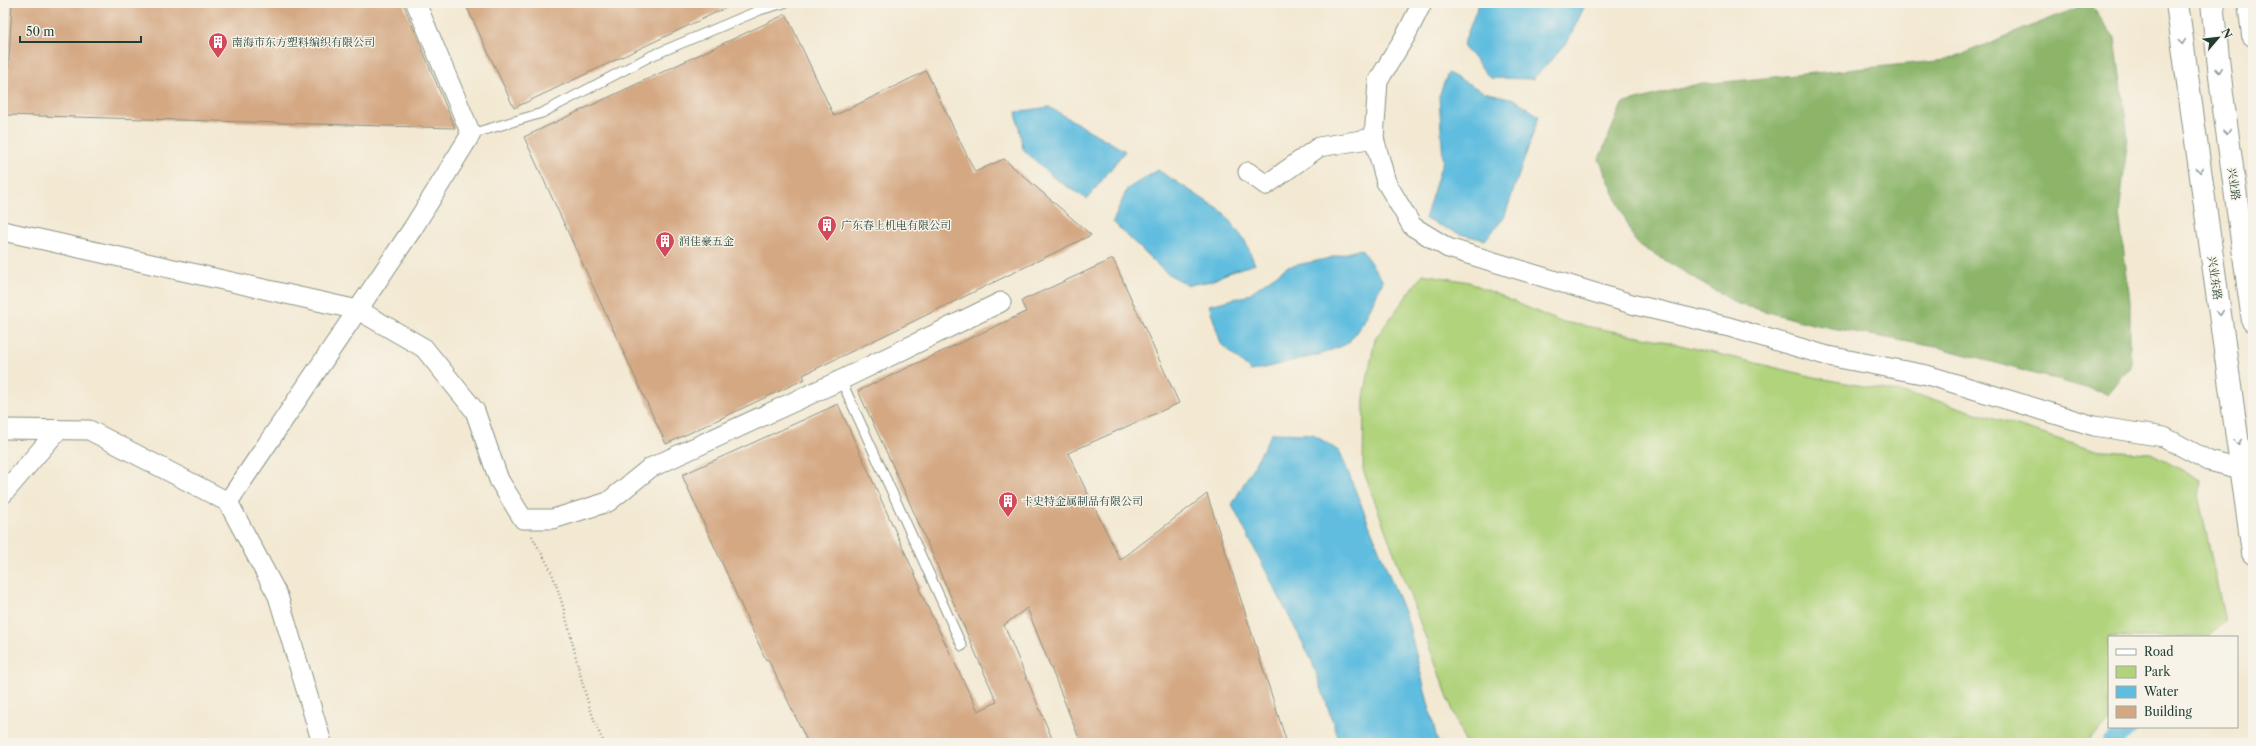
<svg xmlns="http://www.w3.org/2000/svg" width="2256" height="746" font-family="'Libre Caslon Text','Noto Serif SC',serif">
  <style>
    .green { fill: #b0d37b; stroke: #688858 }
    .forest { fill: #8cb56b; stroke: #567950 }
    .water { fill: #61bddf; stroke: #407d8a }
    .lines { fill: none; stroke-linecap: round; stroke-linejoin: round }
    .canal { stroke: #61bddf; stroke-width: 17 }
    .building { fill: #d4a883 }
    .lane-casing { stroke: #899384; stroke-width: 11 }
    .street-casing { stroke: #899384; stroke-width: 21 }
    .primary-casing { stroke: #899384; stroke-width: 24 }
    .path { stroke: #899384; stroke-width: 2.5; stroke-dasharray: 1 3; stroke-linecap: butt }
    .lane { stroke: #fff; stroke-width: 9 }
    .street { stroke: #fff; stroke-width: 19 }
    .primary { stroke: #fff; stroke-width: 22 }
    .oneway { stroke: #8f9e9a }
    .labels { text-anchor: middle; dominant-baseline: central; stroke-width: 3; stroke-linejoin: round; paint-order: stroke }
    .poi-label { font-size: 11px; fill: #1f3d34; stroke: #f7f3e8; text-anchor: start }
    .street-label { font-size: 11px; fill: #1f3d34; stroke: #f7f3e8 }
  </style>
  <rect width="100%" height="100%" fill="#f7f3e8"/>
  <filter id="ink" filterUnits="userSpaceOnUse"><feTurbulence type="fractalNoise" baseFrequency=".025" numOctaves="2"/><feDisplacementMap in="SourceGraphic" scale="8" xChannelSelector="R" yChannelSelector="G"/><feConvolveMatrix kernelMatrix="1 2 1 2 8 2 1 2 1" color-interpolation-filters="sRGB"/></filter>
  <filter id="wash" filterUnits="userSpaceOnUse"><feTurbulence type="fractalNoise" baseFrequency=".012" numOctaves="4" result="noise"/><feDisplacementMap in="SourceGraphic" scale="16" xChannelSelector="R" yChannelSelector="G"/><feGaussianBlur stdDeviation="0.9" result="paint"/><feColorMatrix in="noise" values="0 0 0 0 0 0 0 0 0 0 0 0 0 0 0 0 0 1.4 0 .05"/><feComposite in="paint" operator="in"/></filter>
  <g filter="url(#wash)">
    <rect width="100%" height="100%" fill="#f3e9d3"/>
    <polygon class="green" points="1423,274 1469,282 1558,321 1655,339 1819,378 1929,398 2089,449 2150,453 2201,480 2199,499 2225,622 2208,637 2109,637 2109,722 2085,743 1465,743 1363,470 1364,397 1375,339"/>
    <polygon class="forest" points="2089,3 2115,38 2128,137 2119,214 2130,300 2130,367 2108,394 1941,348 1816,325 1738,304 1636,243 1599,159 1622,104 1694,85 1947,60"/>
    <g class="water">
      <polygon points="1479,3 1586,3 1567,43 1533,79 1490,78 1463,45"/>
      <polygon points="1448,73 1484,92 1514,99 1539,116 1504,218 1485,240 1460,234 1425,219 1443,160 1439,96"/>
      <polygon points="1049,107 1125,151 1087,199 1054,178 1023,149 1016,112"/>
      <polygon points="1158,170 1223,212 1245,241 1255,264 1229,272 1212,281 1188,285 1165,272 1113,222 1127,189"/>
      <polygon points="1361,249 1383,281 1363,323 1348,343 1322,354 1251,371 1221,344 1209,305 1246,296 1287,267 1326,259"/>
      <polygon points="1272,433 1313,434 1340,452 1408,622 1438,743 1340,743 1312,661 1232,505"/>
    </g>
    <g class="lines">
      <polyline class="canal" points="2111,743 2130,727"/>
    </g>
    <g id="blocks">
      <g class="building">
        <polygon points="12,3 403,3 455,128 6,115"/>
        <polygon points="465,3 736,3 514,108"/>
        <polygon points="786,14 834,116 926,71 975,172 1004,159 1091,235 803,375 805,379 666,444 524,137"/>
        <polygon points="1113,259 1179,403 1068,453 1120,560 1207,494 1287,743 1081,743 1027,608 1004,625 1054,743 808,743 768,659 766,660 682,475 838,404 921,588 919,589 978,711 997,702 904,490 858,391 1026,312 1021,301"/>
      </g>
    </g>
  </g>
  <g filter="url(#ink)">
    <use href="#blocks" fill-opacity="0" stroke="#899384" stroke-width="1"/>
    <g class="lines">
      <defs>
        <g id="lane">
          <polyline points="471,134 542,113 651,56 760,10 784,3"/>
          <polyline points="841,380 962,646"/>
        </g>
        <g id="street">
          <polyline points="1422,3 1406,35 1378,81 1374,138 1386,182 1412,226 1448,248 1635,305 1729,327 1828,356 1927,375 2094,426 2164,437 2209,461 2241,469"/>
          <polyline points="1248,172 1266,185 1319,147 1374,138"/>
          <polyline points="3,231 358,310 424,348 475,411 499,480 523,519 553,519 608,502 650,468 841,380 1001,302"/>
          <polyline points="3,429 89,430 228,502"/>
          <polyline points="3,494 58,430"/>
          <polyline points="322,743 278,596 228,502 413,228 471,134 416,3"/>
        </g>
        <g id="primary">
          <polyline points="2177,3 2253,553"/>
          <polyline points="2212,3 2222,94 2253,321"/>
          <polyline points="2249,3 2253,35"/>
        </g>
      </defs>
      <use href="#lane" class="lane-casing"/>
      <use href="#street" class="street-casing"/>
      <use href="#primary" class="primary-casing"/>
      <path class="path" d="M532 536C539 550 549 564 554 579 574 633 579 692 604 743"/>
      <use href="#lane" class="lane"/>
      <use href="#street" class="street"/>
      <use href="#primary" class="primary"/>
    </g>
    <defs><path id="oneway-chevron" d="M-2-3.5L2.5 0L-2 3.5" fill="none" stroke-width="1.6" stroke-linecap="round" stroke-linejoin="round"/></defs>
    <g class="oneway">
      <use href="#oneway-chevron" transform="translate(2182 42) rotate(82)"/>
      <use href="#oneway-chevron" transform="translate(2219 70) rotate(84)"/>
      <use href="#oneway-chevron" transform="translate(2227 132) rotate(82)"/>
      <use href="#oneway-chevron" transform="translate(2200 170) rotate(82)"/>
      <use href="#oneway-chevron" transform="translate(2220 313) rotate(82)"/>
      <use href="#oneway-chevron" transform="translate(2238 442) rotate(82)"/>
    </g>
  </g>
  <defs>
    <symbol id="building-pin" viewBox="-11 -11 22 30"><path d="M0 17L-7.5 6A9.5 9.5 0 1 1 7.5 6Z" fill="#d1495b" stroke="#f7f3e8"/><path d="M-4-6H4V6H1V3H-1V6H-4ZM-2.5-4.3h1.7v1.8h-1.7ZM.8-4.3h1.7v1.8H.8ZM-2.5-1h1.7V.8h-1.7ZM.8-1h1.7V.8H.8Z" fill="#fff"/></symbol>
  </defs>
  <g fill-rule="evenodd">
    <use href="#building-pin" x="207" y="31" width="22" height="30"/>
    <use href="#building-pin" x="816" y="214" width="22" height="30"/>
    <use href="#building-pin" x="654" y="230" width="22" height="30"/>
    <use href="#building-pin" x="997" y="490" width="22" height="30"/>
  </g>
  <g class="labels">
    <g class="poi-label">
      <text x="232" y="42">南海市东方塑料编织有限公司</text>
      <text x="841" y="225">广东春上机电有限公司</text>
      <text x="679" y="241">润佳豪五金</text>
      <text x="1022" y="501">卡史特金属制品有限公司</text>
    </g>
    <g class="street-label">
      <text transform="translate(2234 184) rotate(82)">兴业路</text>
      <text transform="translate(2215 278) rotate(82)">兴业东路</text>
    </g>
  </g>
  <rect width="2256" height="746" fill="none" stroke="#f7f3e8" stroke-width="16"/>
  <rect x="2108" y="636" width="130" height="92" fill="#f7f3e8" stroke="#a1aaa0"/>
  <rect x="2116" y="649" width="20" height="6" fill="#ffffff" stroke="#a1aaa0"/>
  <text x="2144" y="656" font-size="12" fill="#1f3d34">Road</text>
  <rect x="2116" y="666" width="20" height="12" fill="#b0d37b" stroke="#a1aaa0"/>
  <text x="2144" y="676" font-size="12" fill="#1f3d34">Park</text>
  <rect x="2116" y="686" width="20" height="12" fill="#61bddf" stroke="#a1aaa0"/>
  <text x="2144" y="696" font-size="12" fill="#1f3d34">Water</text>
  <rect x="2116" y="706" width="20" height="12" fill="#d4a883" stroke="#a1aaa0"/>
  <text x="2144" y="716" font-size="12" fill="#1f3d34">Building</text>
  <g transform="translate(2218 38) rotate(62)" stroke="#f7f3e8" stroke-width="3" paint-order="stroke">
  <path d="M0-3L7 15L0 10L-7 15Z" fill="#1f3d34"/>
  <text y="-6" font-size="11" font-weight="bold" text-anchor="middle" fill="#1f3d34">N</text>
  </g>
  <path d="M20 36v6h121v-6" fill="none" stroke="#1f3d34" stroke-width="2"/>
  <text x="26" y="36" font-size="12" fill="#1f3d34" stroke="#f7f3e8" stroke-width="3" paint-order="stroke">50 m</text>
</svg>
